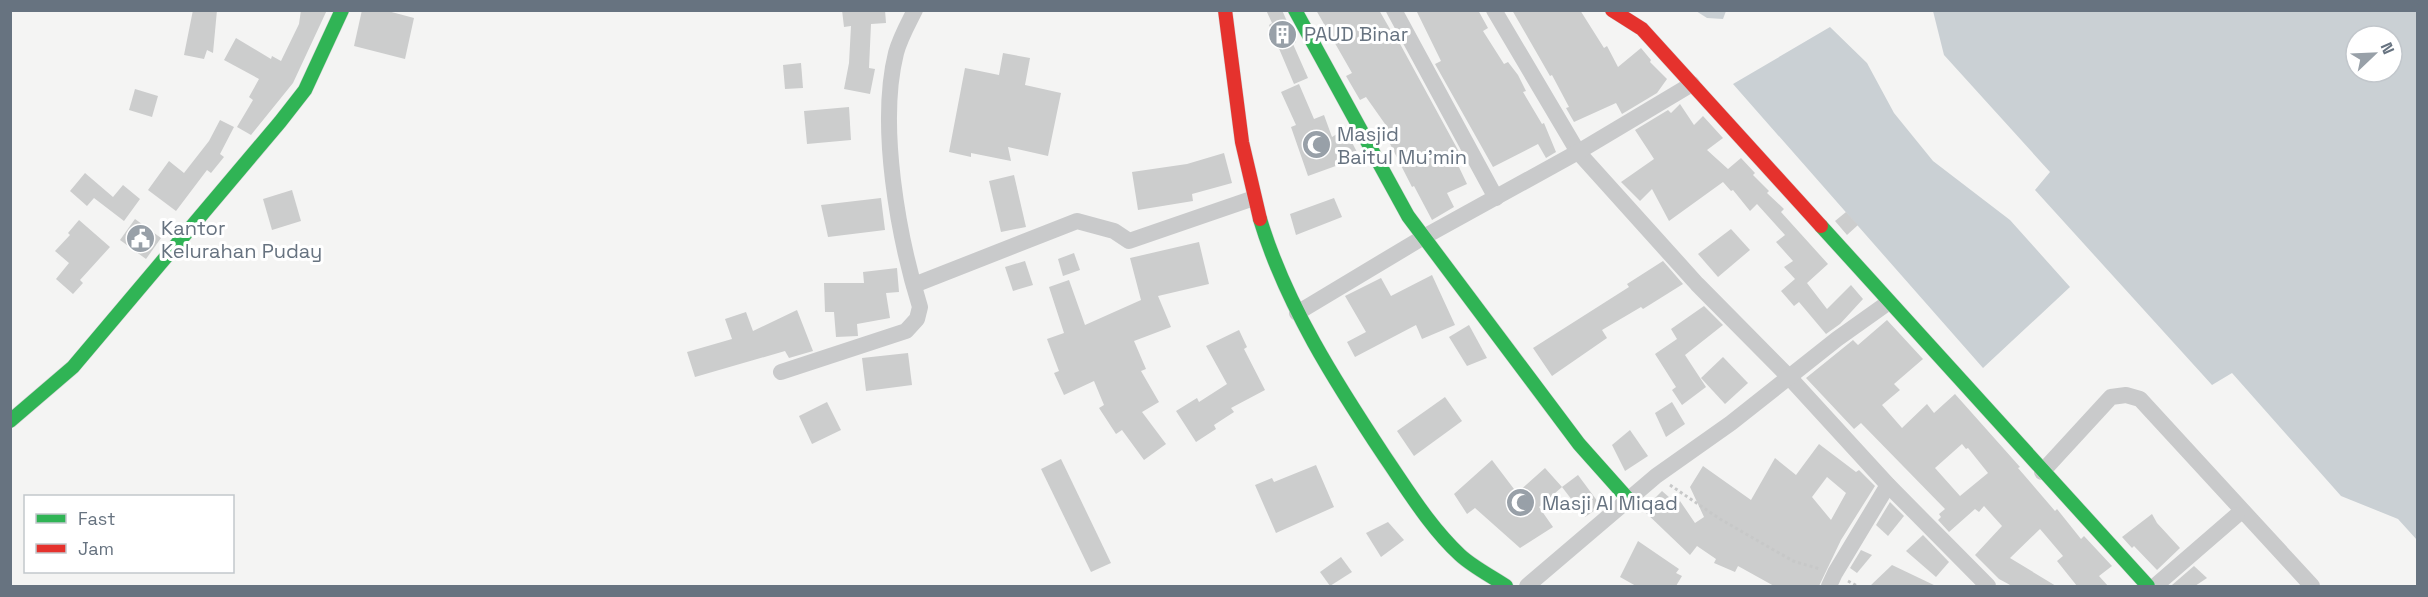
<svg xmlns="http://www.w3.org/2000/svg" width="2428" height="597" font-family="'Space Grotesk',sans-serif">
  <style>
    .water { fill: #cad0d4; fill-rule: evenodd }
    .building { fill: #cccdcd; fill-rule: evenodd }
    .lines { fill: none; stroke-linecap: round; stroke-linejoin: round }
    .fast-casing { stroke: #d1d2d2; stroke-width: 15 }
    .jam-casing { stroke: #d1d2d2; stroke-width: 15 }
    .path { stroke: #c7c8c8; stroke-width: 3; stroke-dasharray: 3 3; stroke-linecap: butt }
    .street { stroke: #c9cacb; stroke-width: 16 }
    .fast { stroke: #30b455; stroke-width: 14 }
    .jam { stroke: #e5322d; stroke-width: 14 }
    .labels { text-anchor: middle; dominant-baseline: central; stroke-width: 6; stroke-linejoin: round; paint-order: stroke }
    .poi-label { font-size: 20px; fill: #677380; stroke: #fff; text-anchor: start }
  </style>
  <rect width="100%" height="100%" fill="#f4f4f3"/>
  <g class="water">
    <polygon points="1696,11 1726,11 1723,19 1707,18"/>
    <path d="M1933 11H2417V540L2398 519 2341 496 2232 373 2212 385 2035 190 2050 172 1944 55ZM2356 36H2392V72H2356Z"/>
    <polygon points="1830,27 1867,63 1894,113 1933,161 2010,220 2070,287 1983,368 1733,84"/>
  </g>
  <g class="building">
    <polygon points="193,10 217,10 213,53 207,50 204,59 184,55"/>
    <polygon points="301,10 327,10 293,83 251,135 237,127 253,100 249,97 259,79 224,60 236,38 271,59 272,56 281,61 299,24"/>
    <polygon points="362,10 384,10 414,18 405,59 354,46"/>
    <polygon points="842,10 885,10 886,23 871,24 869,68 875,69 870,94 844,89 849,63 851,26 844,27"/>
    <polygon points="1266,10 1282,10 1296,42 1293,44 1308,78 1294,84 1269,25 1272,23"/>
    <polygon points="1316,10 1379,10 1398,43 1399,42 1464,161 1458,165 1467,184 1447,193 1454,207 1432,220 1414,186 1412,187 1385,134 1390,131 1366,97 1360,100 1346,76 1352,73"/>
    <polygon points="1416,10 1478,10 1488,28 1483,31 1504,64 1508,62 1518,75 1526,91 1523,92 1542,124 1544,123 1556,152 1546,158 1538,144 1493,167 1435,64 1441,61"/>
    <polygon points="1512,10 1580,10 1604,48 1607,46 1618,67 1641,48 1651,60 1650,62 1667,79 1657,93 1622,114 1616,103 1574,122 1566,108 1569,107 1552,75 1550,76"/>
    <polygon points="1003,53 1030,58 1025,85 1061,93 1048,156 1008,147 1011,161 971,153 971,157 949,152 965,68 999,75"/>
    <polygon points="801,63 803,88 785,89 783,65"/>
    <polygon points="1299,84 1314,119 1324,115 1332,137 1345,129 1358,154 1344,163 1308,176 1291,127 1296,125 1281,92"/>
    <polygon points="135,89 158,96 152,117 129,110"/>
    <polygon points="1680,104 1694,125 1703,116 1723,138 1707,150 1728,169 1741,158 1755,173 1753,175 1769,191 1767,193 1784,209 1781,212 1828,264 1807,283 1827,309 1851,285 1863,299 1840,324 1826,334 1799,302 1794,306 1781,291 1795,279 1784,267 1793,261 1776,242 1785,235 1757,204 1750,211 1733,190 1731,191 1723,182 1669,221 1652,189 1640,201 1621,182 1654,159 1635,130 1668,110 1671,113"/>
    <polygon points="849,107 851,140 807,144 804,111"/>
    <polygon points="220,120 234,127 220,154 224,157 211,173 207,170 176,211 148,190 169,161 184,173 209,141"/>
    <polygon points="1224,153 1232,183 1192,194 1193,201 1138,210 1132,172 1187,164"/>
    <polygon points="85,173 113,197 123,185 140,199 124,221 94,198 87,206 70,191"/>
    <polygon points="1014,175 1026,227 1001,232 989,181"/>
    <polygon points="292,190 301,221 272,230 263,199"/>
    <polygon points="881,198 885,230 828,237 821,205"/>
    <polygon points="1334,198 1342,217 1296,235 1290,214"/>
    <polygon points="1846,212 1858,225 1847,235 1835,221"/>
    <polygon points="135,219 161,238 146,259 120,240"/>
    <polygon points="79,220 110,247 80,280 83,283 73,294 56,279 69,263 55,251 70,235 68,233"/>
    <polygon points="1731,229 1750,250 1718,277 1698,254"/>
    <polygon points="1199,242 1209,284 1158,296 1171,327 1134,341 1146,369 1141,371 1159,402 1142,412 1166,444 1144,460 1122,430 1116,434 1099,408 1104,405 1094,381 1064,395 1054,373 1059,371 1047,339 1064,333 1049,287 1069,280 1085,325 1141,300 1130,258"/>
    <polygon points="1074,253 1080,270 1063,276 1058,259"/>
    <polygon points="1025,261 1033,285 1013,291 1005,267"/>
    <polygon points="1663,261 1683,284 1643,309 1641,307 1602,330 1607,338 1552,376 1533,348 1629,287 1627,284"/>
    <polygon points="897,268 899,292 886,293 890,318 857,324 858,336 836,337 834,312 825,312 824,283 864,283 863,272"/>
    <polygon points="1432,275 1455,325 1422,339 1416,325 1355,357 1347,342 1366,332 1345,296 1381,278 1391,296"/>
    <polygon points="1704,306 1723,325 1685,355 1706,387 1682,405 1672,390 1676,387 1655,354 1677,339 1671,329"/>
    <polygon points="797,310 813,351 789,358 785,351 695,377 687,352 732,339 725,319 746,312 753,331"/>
    <path d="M1887 320 1923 359 1894 384 1900 390 1882 405 1902 428 1927 404 1934 413 1955 394 2020 467 2018 468 2055 511 2057 509 2081 539 2084 536 2112 566 2099 576 2108 586H2077L2057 561 2063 556 2040 529 2010 558 2056 586H2012L1999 579 1975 555 2002 526 1984 506 1979 512 1975 509 1949 532 1938 520 1941 517 1939 514 1945 509 1861 423 1854 429 1806 378 1853 340 1858 345ZM1962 444 1966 449 1968 448 1988 473 1960 496 1935 468Z"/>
    <polygon points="1469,325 1487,358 1467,366 1449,337"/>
    <polygon points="1239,330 1247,347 1244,349 1265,390 1231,408 1234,412 1214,425 1216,429 1196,442 1176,411 1197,398 1199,402 1227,384 1206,346"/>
    <polygon points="908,353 912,385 866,391 862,358"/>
    <polygon points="1723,357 1748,383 1725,404 1701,378"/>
    <polygon points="1445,397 1462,421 1414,456 1397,431"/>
    <polygon points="827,402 841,430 812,444 799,416"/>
    <polygon points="1672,402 1685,424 1666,437 1655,413"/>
    <polygon points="1630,430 1648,456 1625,471 1612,445"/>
    <path d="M1819 444 1856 472 1859 470 1875 486 1841 540 1819 586H1774L1738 566 1735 572 1714 563 1716 559 1697 546 1690 555 1643 510 1662 491 1678 505 1680 501 1695 523 1704 517 1690 487 1703 466 1751 500 1775 458 1796 475ZM1827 477 1846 493 1831 520 1812 497Z"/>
    <polygon points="1061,459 1111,563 1091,572 1041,469"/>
    <polygon points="1492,460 1517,493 1545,468 1562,487 1539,507 1553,527 1520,548 1475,508 1467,514 1454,494"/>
    <polygon points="1316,465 1334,507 1276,533 1255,485 1272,478 1274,482"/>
    <polygon points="1578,475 1601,506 1585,517 1562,487"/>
    <polygon points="1890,502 1904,516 1888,536 1876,525"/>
    <polygon points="2152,514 2157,523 2180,548 2157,570 2134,546 2132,548 2122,537"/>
    <polygon points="1388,522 1404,540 1381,557 1366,533"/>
    <polygon points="1923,535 1949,562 1936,577 1906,551"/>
    <polygon points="1638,541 1679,569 1676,573 1682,576 1676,586 1636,586 1620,577"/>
    <polygon points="1861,550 1872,555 1857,573 1850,568"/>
    <polygon points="1341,557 1352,572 1330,586 1320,572"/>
    <polygon points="1892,565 1936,586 1870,586"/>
    <polygon points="2194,566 2207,578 2195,586 2172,585"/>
  </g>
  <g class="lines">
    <defs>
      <g id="fast">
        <polyline points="1295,10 1408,216 1579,444 1628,499"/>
        <path d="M1260 219C1286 305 1336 383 1385 457 1409 492 1430 527 1460 555 1473 567 1491 576 1506 586"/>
        <polyline points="1821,226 2148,586"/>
        <polyline points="10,421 73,367 280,122 305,90 342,10"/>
      </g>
      <g id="jam">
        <polyline points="1225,10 1242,142 1260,219"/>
        <polyline points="1612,10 1642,29 1821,226"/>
      </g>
    </defs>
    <use href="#fast" class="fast-casing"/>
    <use href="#jam" class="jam-casing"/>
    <g class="path">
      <polyline points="1670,485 1720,519 1793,561 1820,569"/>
      <polyline points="1848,581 1857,586"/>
    </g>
    <g class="street">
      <polyline points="1394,10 1496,198"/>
      <polyline points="1494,10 1578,152 1697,284 1789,377 1888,485 1988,586"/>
      <polyline points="914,285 1077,221 1114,231 1129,241 1254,198"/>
      <polyline points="1297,313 1422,238 1578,152 1692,84"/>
      <path d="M781 372 906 331 917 319 920 307C898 236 878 125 896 53 900 38 908 24 915 10"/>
      <polyline points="2042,472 2111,397 2126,395 2140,399 2312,586"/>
      <polyline points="1527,586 1656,476 1731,423 1837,339 1889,302"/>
      <polyline points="1829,586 1835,573 1888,485"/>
      <polyline points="2155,586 2237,515"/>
    </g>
    <use href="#fast" class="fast"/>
    <use href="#jam" class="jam"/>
  </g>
  <defs>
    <symbol id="building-disc" viewBox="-11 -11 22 22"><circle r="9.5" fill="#98a0a8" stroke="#fff"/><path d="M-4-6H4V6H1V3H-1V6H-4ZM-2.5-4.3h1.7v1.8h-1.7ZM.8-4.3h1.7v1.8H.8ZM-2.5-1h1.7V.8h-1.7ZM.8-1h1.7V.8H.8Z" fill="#fff"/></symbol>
    <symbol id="mosque-disc" viewBox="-11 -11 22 22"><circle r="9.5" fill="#98a0a8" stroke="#fff"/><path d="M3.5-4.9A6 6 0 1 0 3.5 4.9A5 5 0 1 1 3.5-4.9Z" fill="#fff"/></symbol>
    <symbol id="civic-disc" viewBox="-11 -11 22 22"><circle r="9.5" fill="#98a0a8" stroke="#fff"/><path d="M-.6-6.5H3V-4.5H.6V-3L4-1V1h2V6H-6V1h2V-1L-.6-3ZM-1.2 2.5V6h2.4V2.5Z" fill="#fff"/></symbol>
  </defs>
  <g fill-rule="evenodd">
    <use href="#building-disc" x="1266" y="18" width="33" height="33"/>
    <use href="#mosque-disc" x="1300" y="128" width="33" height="33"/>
    <use href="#civic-disc" x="124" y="222" width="33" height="33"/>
    <use href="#mosque-disc" x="1504" y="486" width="33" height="33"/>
  </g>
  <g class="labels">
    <g class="poi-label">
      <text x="1304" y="34">PAUD Binar</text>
      <text x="1337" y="134">Masjid<tspan x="1337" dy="23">Baitul Mu'min</tspan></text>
      <text x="161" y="228">Kantor<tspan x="161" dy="23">Kelurahan Puday</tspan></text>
      <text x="1542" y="503">Masji Al Miqad</text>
    </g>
  </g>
  <rect width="2428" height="597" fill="none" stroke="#677380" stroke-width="24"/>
  <rect x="24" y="495" width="210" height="78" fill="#ffffff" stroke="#c2c7cc" stroke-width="1.5"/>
  <rect x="36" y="514" width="30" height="9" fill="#30b455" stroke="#c2c7cc" stroke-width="1.5"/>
  <text x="78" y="525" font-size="18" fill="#677380">Fast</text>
  <rect x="36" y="544" width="30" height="9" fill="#e5322d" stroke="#c2c7cc" stroke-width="1.5"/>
  <text x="78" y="555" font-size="18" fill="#677380">Jam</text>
  <g transform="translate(2374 54) rotate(67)"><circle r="28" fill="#ffffff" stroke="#c2c7cc" stroke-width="1.5"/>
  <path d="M0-4.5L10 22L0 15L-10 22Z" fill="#98a0a8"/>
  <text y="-9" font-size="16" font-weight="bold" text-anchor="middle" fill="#677380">N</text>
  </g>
</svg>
